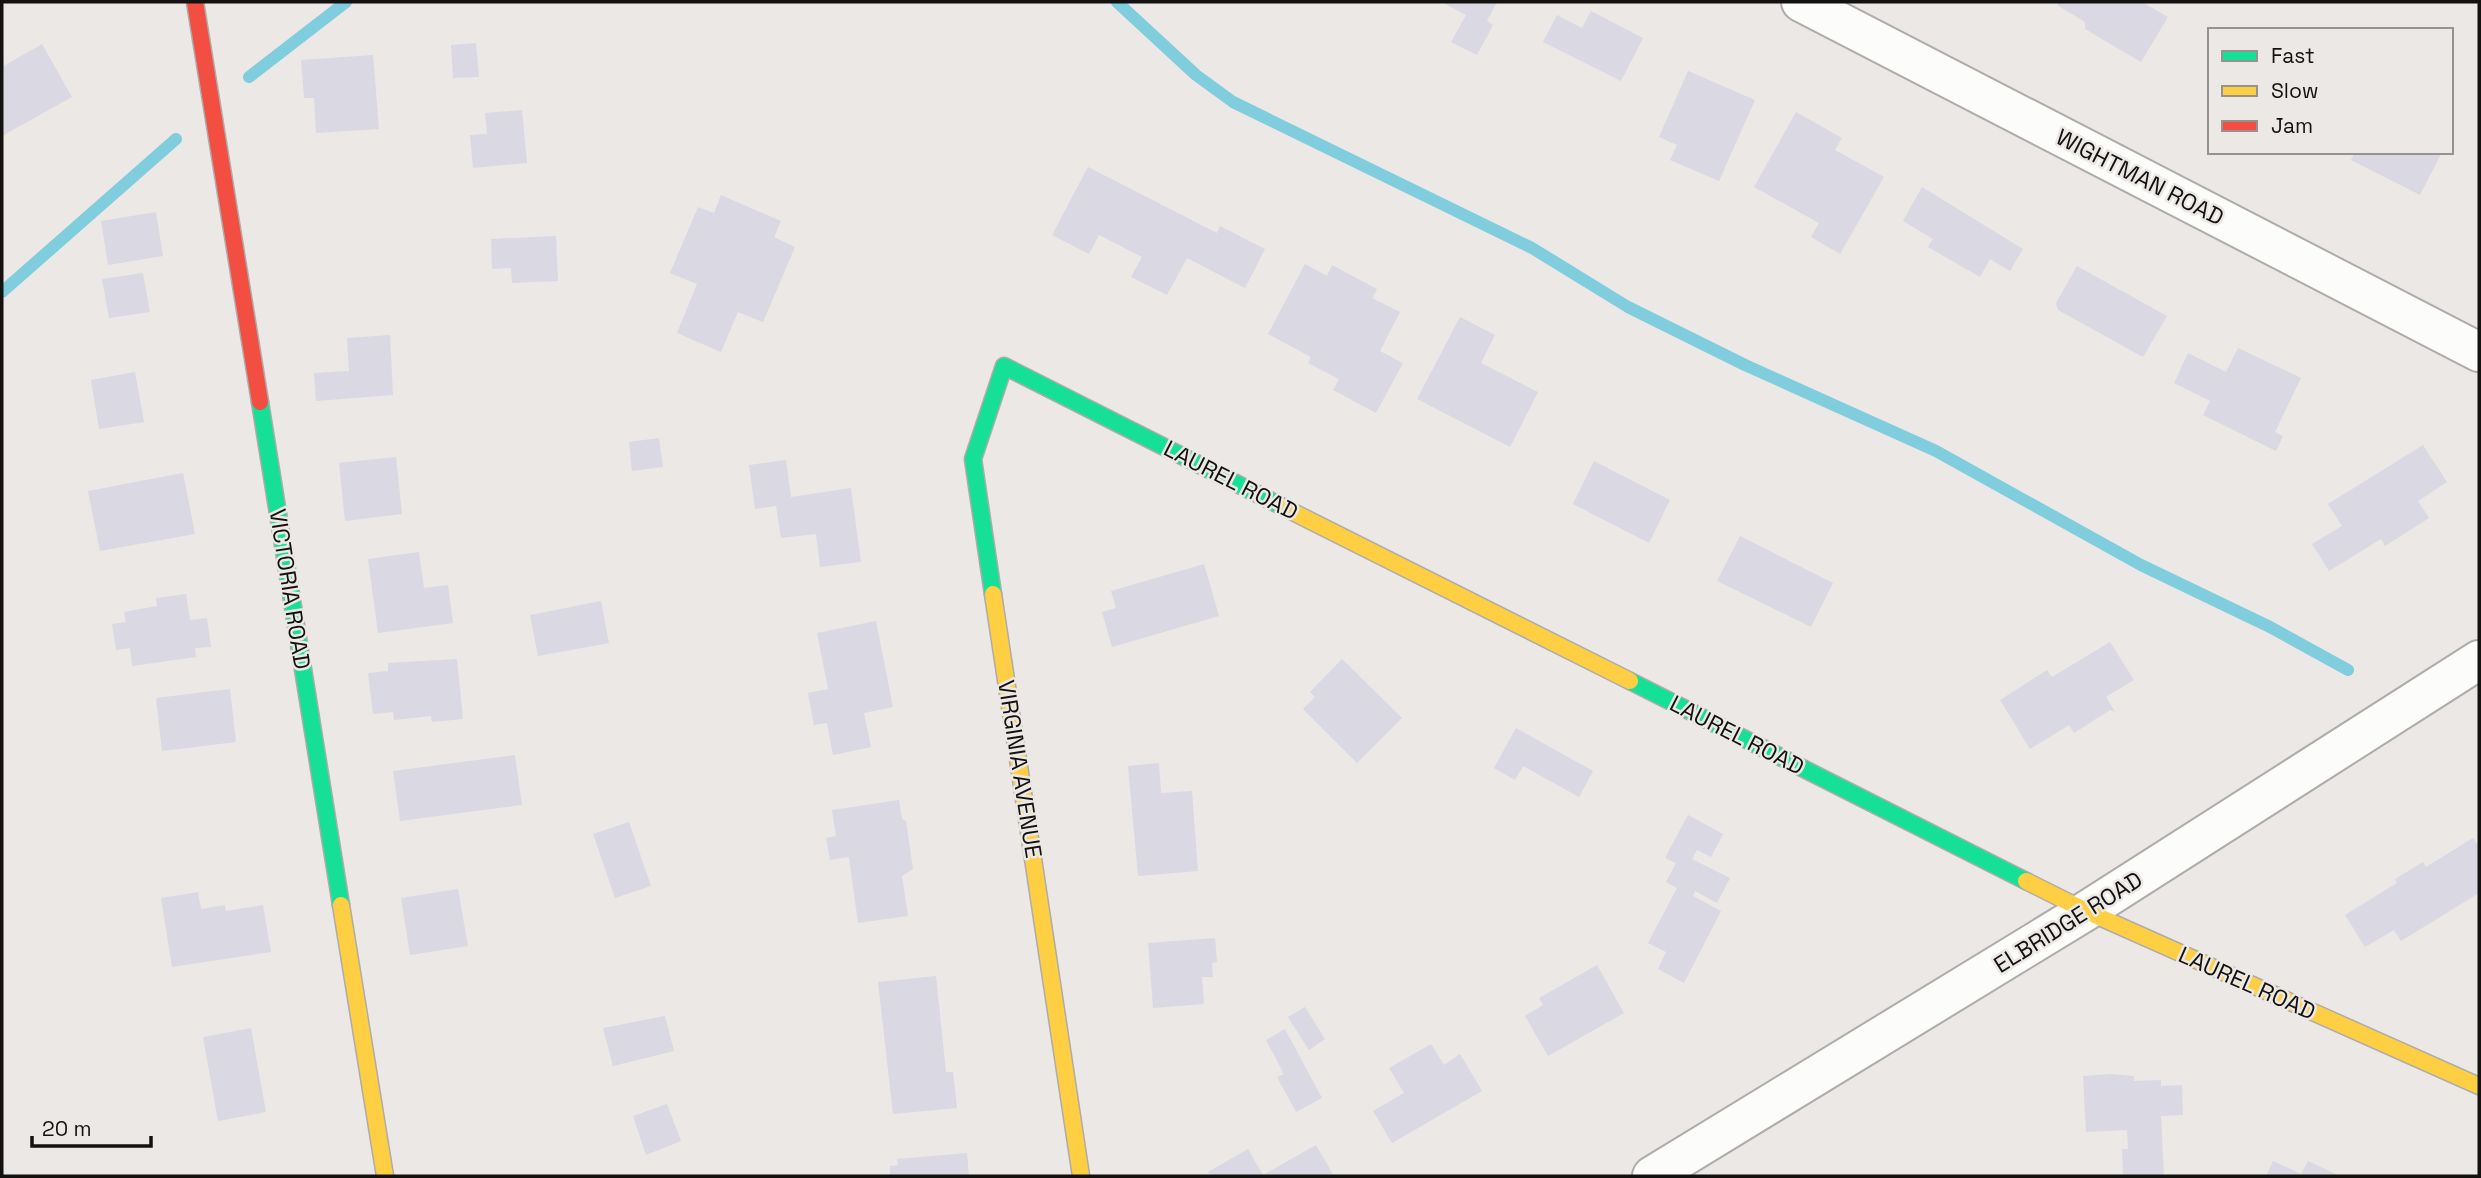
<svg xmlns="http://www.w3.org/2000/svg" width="2481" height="1178" font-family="'Space Grotesk',sans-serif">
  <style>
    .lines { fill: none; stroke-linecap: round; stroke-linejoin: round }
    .stream { stroke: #80cdde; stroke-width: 12 }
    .building { fill: #dad8e2 }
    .street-casing { stroke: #aeacaa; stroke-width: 42 }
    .fast-casing { stroke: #aeacaa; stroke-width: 19 }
    .slow-casing { stroke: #aeacaa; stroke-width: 19 }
    .jam-casing { stroke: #aeacaa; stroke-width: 19 }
    .street { stroke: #fcfcfb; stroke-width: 38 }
    .fast { stroke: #16e098; stroke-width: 16 }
    .slow { stroke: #ffcf43; stroke-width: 16 }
    .jam { stroke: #f24e42; stroke-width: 16 }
    .labels { text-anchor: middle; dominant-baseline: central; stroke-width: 5; stroke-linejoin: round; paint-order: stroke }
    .street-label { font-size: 23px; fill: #131211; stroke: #ece8e5 }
  </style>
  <rect width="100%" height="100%" fill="#ebe8e6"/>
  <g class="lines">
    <g class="stream">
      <polyline points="1117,2 1196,75 1233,102 1532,248 1628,307 1745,365 1936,451 2141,565 2270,627 2348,670"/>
      <polyline points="249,77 346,2"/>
      <polyline points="2,292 176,139"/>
    </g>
  </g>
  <g class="building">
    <polygon points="1442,2 1497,2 1487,21 1493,25 1477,55 1451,42 1466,15"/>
    <polygon points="2059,2 2142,2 2168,17 2141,62 2085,29 2085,22 2057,5"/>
    <polygon points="1591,11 1643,38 1621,81 1543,42 1557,15 1582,28"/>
    <polygon points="476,43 479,77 453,78 451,45"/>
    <polygon points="42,44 72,97 2,136 2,67"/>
    <polygon points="373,55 379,129 316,133 314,98 304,98 301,60"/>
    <polygon points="1688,71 1755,100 1719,181 1670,160 1677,145 1659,137"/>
    <polygon points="522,110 527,163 473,168 470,135 487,134 485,113"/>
    <polygon points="1796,112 1842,138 1835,150 1884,177 1840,254 1811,237 1819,223 1754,187"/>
    <polygon points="2355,152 2442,152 2420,195 2351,160"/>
    <polygon points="1088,167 1217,233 1220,226 1265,249 1245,288 1187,258 1167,295 1131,277 1142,257 1099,235 1089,254 1052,235"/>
    <polygon points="1922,187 2023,249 2010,271 1990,259 1980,277 1928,247 1933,239 1903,221"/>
    <polygon points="721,195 781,221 774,237 795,247 763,322 738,312 721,352 677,333 697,284 670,273 698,207 714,213"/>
    <polygon points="156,212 163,256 108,265 101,221"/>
    <polygon points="556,236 558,281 512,283 511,268 492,269 491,239"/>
    <polygon points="1305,264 1327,276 1332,265 1377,289 1372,298 1400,312 1380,351 1403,363 1376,413 1333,390 1339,379 1308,363 1311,357 1268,334"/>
    <polygon points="2077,266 2167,316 2143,357 2058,310 2056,303"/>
    <polygon points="143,273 150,312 109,318 102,279"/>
    <polygon points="1460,317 1495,335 1481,363 1538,392 1510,447 1417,399"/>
    <polygon points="390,335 393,395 316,401 314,373 349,371 347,338"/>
    <polygon points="2238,348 2301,378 2275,432 2283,436 2276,451 2203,415 2210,401 2174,383 2188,353 2226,372"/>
    <polygon points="135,372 144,422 99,429 91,380"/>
    <polygon points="659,438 663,467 632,471 629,442"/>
    <polygon points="2423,445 2447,482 2418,501 2429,518 2385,546 2381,539 2329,571 2312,544 2342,526 2328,504"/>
    <polygon points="396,457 402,514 345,521 339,463"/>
    <polygon points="786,460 791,497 851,488 861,562 820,567 816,534 781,538 776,506 755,509 749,465"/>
    <polygon points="1594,461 1670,500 1649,543 1573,504"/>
    <polygon points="183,473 195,534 100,551 88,491"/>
    <polygon points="1740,536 1833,583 1811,627 1717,581"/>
    <polygon points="419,552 424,588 448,585 453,623 378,633 368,559"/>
    <polygon points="1204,564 1219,616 1112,647 1102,612 1116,608 1111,591"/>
    <polygon points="186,594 190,620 207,618 211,647 195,648 196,657 132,666 130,648 116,650 112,624 126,622 124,612 157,606 156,598"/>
    <polygon points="601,601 609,643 538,656 530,615"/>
    <polygon points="876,621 893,707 864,713 871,747 833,755 827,723 814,725 808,693 828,689 817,633"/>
    <polygon points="2110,642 2134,680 2106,697 2115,712 2110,710 2074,733 2069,725 2030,749 2000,700 2047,670 2052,677"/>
    <polygon points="457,659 463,719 432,722 431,716 394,720 393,712 373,714 368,673 388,671 388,663"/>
    <polygon points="1342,659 1402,718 1357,763 1303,709 1315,697 1310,692"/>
    <polygon points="230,689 236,742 162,751 156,698"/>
    <polygon points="1516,728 1593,771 1579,797 1523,766 1515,780 1494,768"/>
    <polygon points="515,755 522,805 400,821 393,771"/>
    <polygon points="1159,763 1161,793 1192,791 1198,871 1138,876 1128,766"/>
    <polygon points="899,800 902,819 906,821 913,869 902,876 908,916 858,923 849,857 830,860 826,838 836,836 832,810"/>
    <polygon points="1688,815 1723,834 1711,857 1697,850 1692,859 1730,878 1717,903 1695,891 1693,896 1721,911 1684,983 1658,969 1666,952 1648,943 1677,888 1666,882 1676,863 1665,858"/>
    <polygon points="629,822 651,886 615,898 593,834"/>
    <polygon points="2473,838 2479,847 2479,893 2401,941 2394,930 2365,947 2345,915 2397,883 2395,879 2423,862 2426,867"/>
    <polygon points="458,889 468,946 410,955 401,898"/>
    <polygon points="198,892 201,909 225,905 226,911 263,905 271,952 172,967 161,898"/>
    <polygon points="1215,938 1217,962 1212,963 1213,977 1202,977 1204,1004 1153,1008 1148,943"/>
    <polygon points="1597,965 1624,1013 1548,1056 1525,1016 1543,1005 1539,998"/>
    <polygon points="936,976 946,1072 953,1072 957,1108 893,1114 878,982"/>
    <polygon points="1305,1007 1325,1039 1309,1050 1288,1017"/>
    <polygon points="665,1016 674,1051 613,1066 603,1028"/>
    <polygon points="251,1028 266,1112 218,1121 203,1037"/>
    <polygon points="1285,1029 1322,1098 1296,1112 1277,1077 1284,1074 1266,1040"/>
    <polygon points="1431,1044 1444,1065 1460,1054 1482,1091 1392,1143 1373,1111 1404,1093 1389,1068"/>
    <polygon points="2111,1074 2134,1076 2134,1081 2161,1080 2161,1086 2182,1085 2183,1115 2161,1116 2164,1176 2123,1176 2122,1149 2128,1149 2127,1130 2086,1132 2083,1076"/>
    <polygon points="667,1104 681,1141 646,1155 633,1116"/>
    <polygon points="1316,1145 1334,1176 1210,1176 1208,1172 1248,1149 1263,1175"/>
    <polygon points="967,1153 969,1176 890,1176 890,1166 898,1165 897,1159"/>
    <polygon points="2273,1161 2301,1174 2308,1161 2340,1176 2266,1176"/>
  </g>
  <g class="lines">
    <defs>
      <g id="street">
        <polyline points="1801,2 2479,352"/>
        <polyline points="1652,1176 2086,911 2479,660"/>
      </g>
      <g id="fast">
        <polyline points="260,402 341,905"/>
        <polyline points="993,594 973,459 1004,366 1283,507"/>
        <polyline points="1630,681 2026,881"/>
      </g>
      <g id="slow">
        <polyline points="1283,507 1630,681"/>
        <polyline points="993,594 1081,1176"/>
        <polyline points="2026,881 2086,911 2479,1086"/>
        <polyline points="341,905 385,1176"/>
      </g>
      <polyline id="jam" points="195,2 260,402"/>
    </defs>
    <use href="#street" class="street-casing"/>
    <use href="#fast" class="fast-casing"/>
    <use href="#slow" class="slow-casing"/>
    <use href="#jam" class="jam-casing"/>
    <use href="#street" class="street"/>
    <use href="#fast" class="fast"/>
    <use href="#slow" class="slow"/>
    <use href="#jam" class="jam"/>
  </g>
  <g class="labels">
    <g class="street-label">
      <text transform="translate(2140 177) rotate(27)">WIGHTMAN ROAD</text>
      <text transform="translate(1231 480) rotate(27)">LAUREL ROAD</text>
      <text transform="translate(290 589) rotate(81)">VICTORIA ROAD</text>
      <text transform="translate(1737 735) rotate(27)">LAUREL ROAD</text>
      <text transform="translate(1020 769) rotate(81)">VIRGINIA AVENUE</text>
      <text transform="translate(2068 922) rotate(-32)">ELBRIDGE ROAD</text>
      <text transform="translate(2247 983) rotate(24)">LAUREL ROAD</text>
    </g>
  </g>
  <rect width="2481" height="1178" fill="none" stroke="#131211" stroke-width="7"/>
  <rect x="2208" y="28" width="245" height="126" fill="#ece8e5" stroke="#959290" stroke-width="2"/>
  <rect x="2222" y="51" width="35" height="10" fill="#16e098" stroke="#959290" stroke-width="2"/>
  <text x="2271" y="63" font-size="21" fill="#131211">Fast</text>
  <rect x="2222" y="86" width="35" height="10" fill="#ffcf43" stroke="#959290" stroke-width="2"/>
  <text x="2271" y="98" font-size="21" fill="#131211">Slow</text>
  <rect x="2222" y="121" width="35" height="10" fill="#f24e42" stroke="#959290" stroke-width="2"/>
  <text x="2271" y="133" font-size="21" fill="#131211">Jam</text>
  <path d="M32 1136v10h119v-10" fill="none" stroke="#131211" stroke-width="3.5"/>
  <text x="42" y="1136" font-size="21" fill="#131211" stroke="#ece8e5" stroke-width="5" paint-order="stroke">20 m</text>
</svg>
